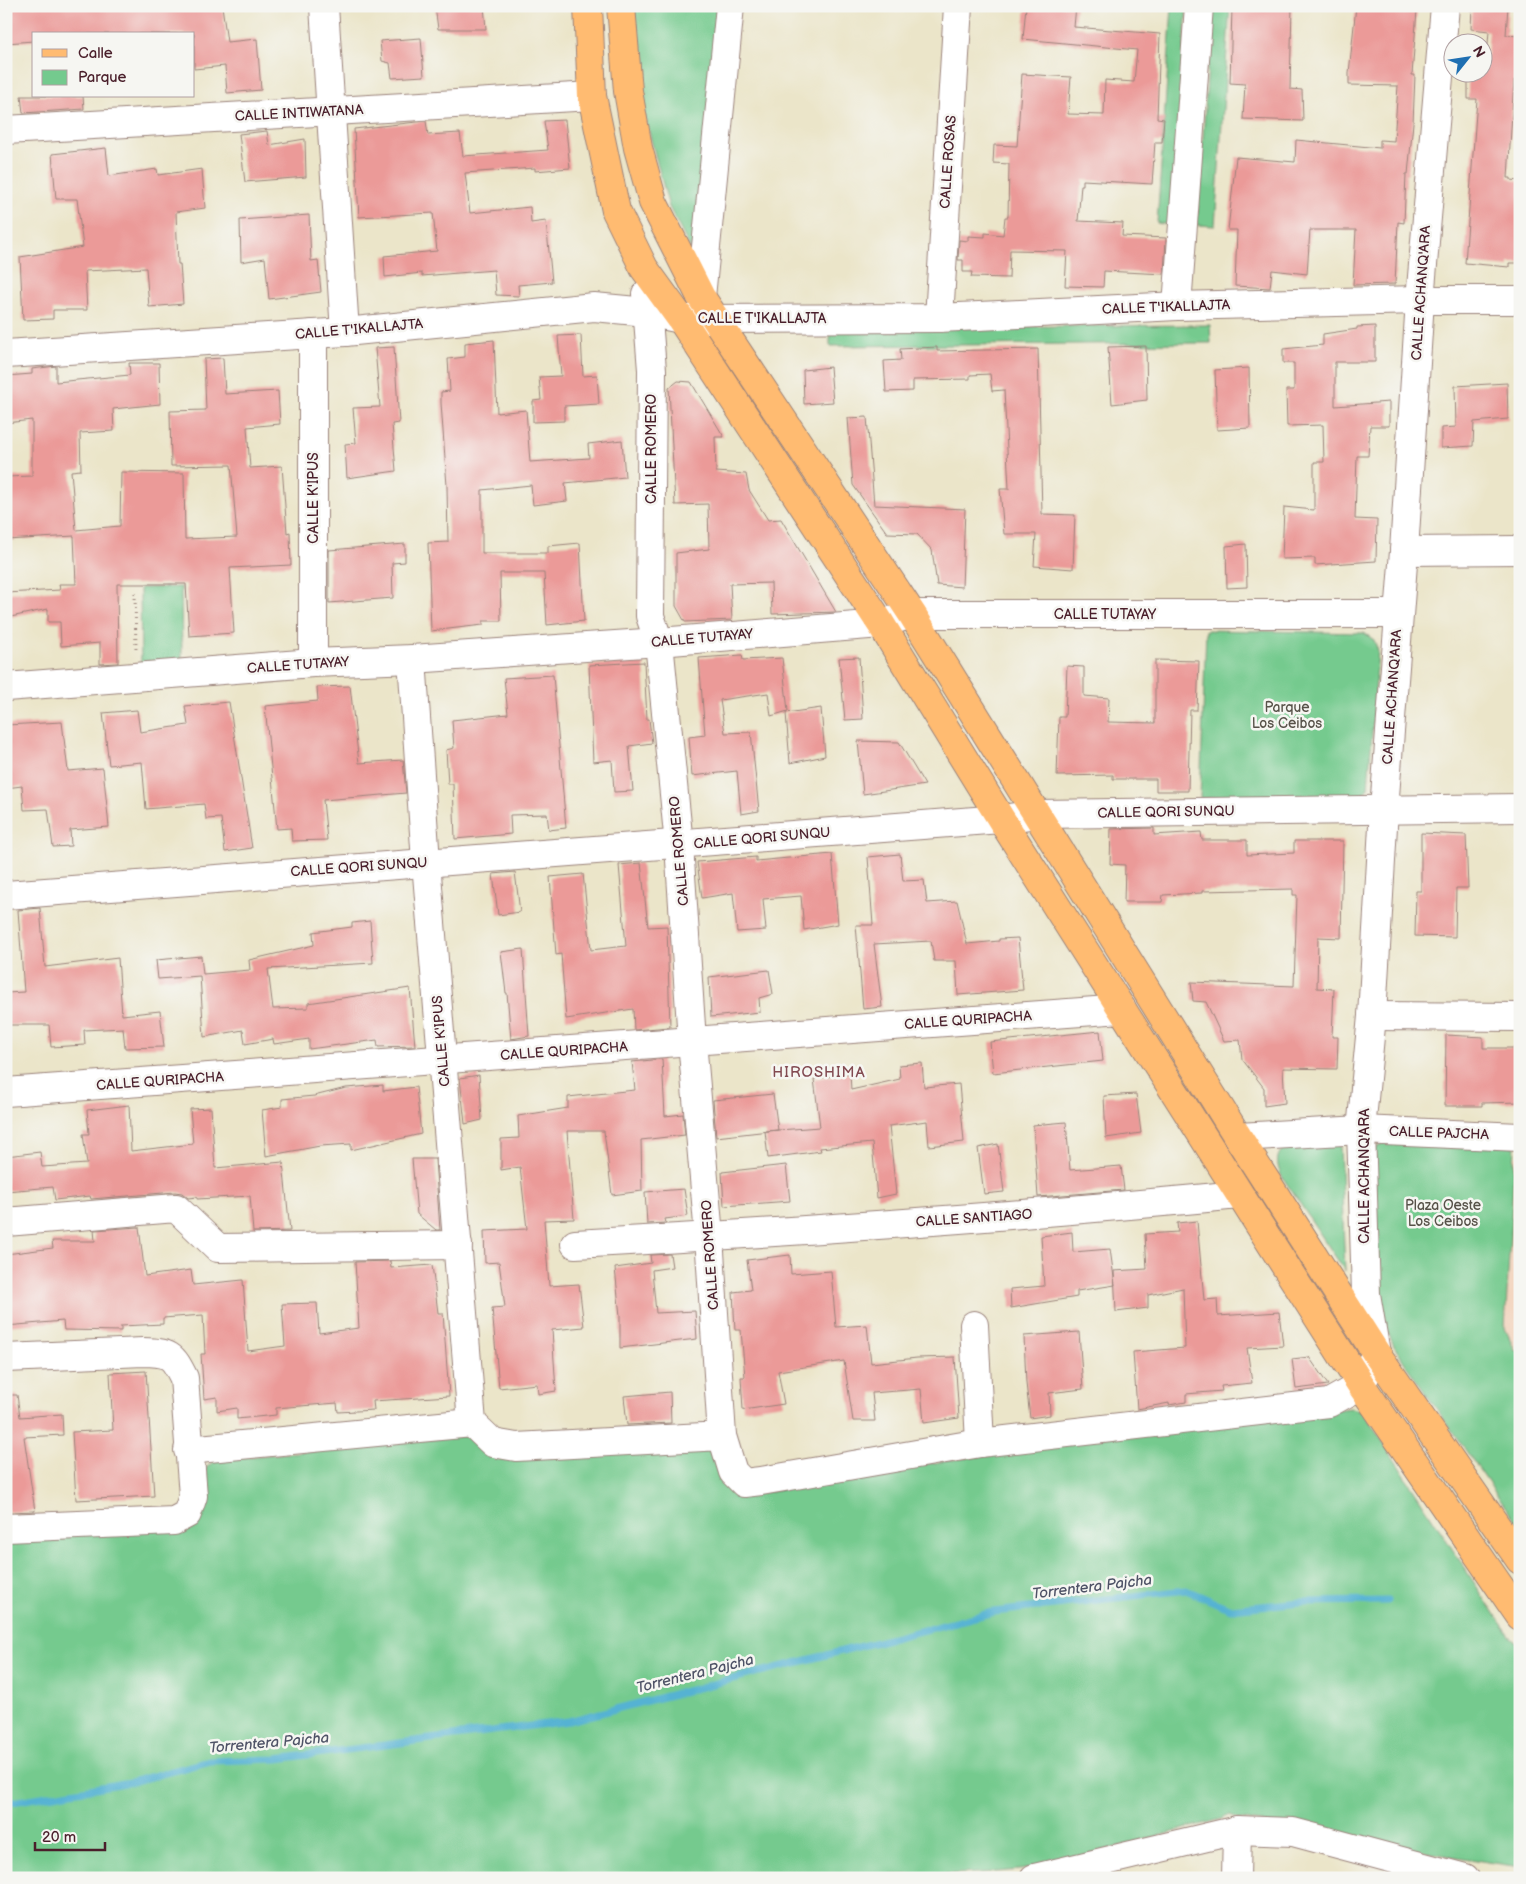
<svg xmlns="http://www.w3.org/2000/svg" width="1526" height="1884" font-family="'Balsamiq Sans',sans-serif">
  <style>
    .built { fill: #f3d4be }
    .green { fill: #74ca8e; stroke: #5f745c }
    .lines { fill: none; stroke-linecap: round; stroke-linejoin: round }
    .stream { stroke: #54b2d3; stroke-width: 7 }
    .building { fill: #eb9a98 }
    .minor-casing { stroke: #9a827a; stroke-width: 30 }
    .major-casing { stroke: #9a827a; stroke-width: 30 }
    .path { stroke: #9a827a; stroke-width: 3; stroke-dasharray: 1 4; stroke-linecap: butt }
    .minor { stroke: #fff; stroke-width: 28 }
    .major { stroke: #ffbb71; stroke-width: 28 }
    .labels { text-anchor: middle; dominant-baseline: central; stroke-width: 5; stroke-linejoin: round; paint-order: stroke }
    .street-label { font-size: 14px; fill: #4a1f2b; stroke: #f6f6f2 }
    .park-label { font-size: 14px; fill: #575249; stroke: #f6f6f2 }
    .neighbourhood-label { font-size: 15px; letter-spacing: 1px; fill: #824a51; stroke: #f6f6f2 }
    .water-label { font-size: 15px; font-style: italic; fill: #4e5266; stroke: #f6f6f2 }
  </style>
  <rect width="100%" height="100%" fill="#f6f6f2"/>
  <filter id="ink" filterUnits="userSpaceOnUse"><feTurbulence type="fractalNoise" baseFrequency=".02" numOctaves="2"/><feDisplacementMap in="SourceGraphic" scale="10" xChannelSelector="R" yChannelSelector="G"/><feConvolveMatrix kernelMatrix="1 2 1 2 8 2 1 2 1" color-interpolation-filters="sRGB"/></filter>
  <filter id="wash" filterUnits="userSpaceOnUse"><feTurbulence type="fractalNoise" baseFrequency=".0096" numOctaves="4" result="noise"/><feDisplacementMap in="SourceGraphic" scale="20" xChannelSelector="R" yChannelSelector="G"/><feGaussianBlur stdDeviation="1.12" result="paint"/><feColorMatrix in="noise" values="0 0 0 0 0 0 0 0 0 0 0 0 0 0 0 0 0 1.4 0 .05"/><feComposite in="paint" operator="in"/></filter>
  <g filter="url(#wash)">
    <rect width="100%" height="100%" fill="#ebe5c9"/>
    <polygon class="built" points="1520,1155 1520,1350 1516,1350 1505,1328 1514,1157"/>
    <g class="green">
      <polygon points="633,6 723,6 700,243 691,250 669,207 645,117"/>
      <polygon points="1172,6 1187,6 1172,225 1157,223"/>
      <polygon points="1212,6 1230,6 1215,226 1197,225"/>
      <polygon points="1210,325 1211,343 830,346 830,328"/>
      <polygon points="181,587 182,661 141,664 140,588"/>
      <polygon points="1206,630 1364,633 1374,640 1378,651 1368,788 1362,795 1358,798 1200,798"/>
      <path d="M1303 1140 1340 1145 1345 1271 1281 1175C1271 1152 1284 1146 1303 1140Z"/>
      <polygon points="1384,1141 1515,1146 1505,1328 1515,1350 1520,1350 1520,1528 1408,1368 1394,1346 1382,1320 1375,1268 1375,1150"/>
      <path d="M1351 1408 1363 1411 1495 1615 1520 1649V1867L1347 1840 1239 1819 1230 1815 1222 1819C1183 1829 1144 1840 1105 1850 1077 1857 1048 1866 1020 1870 958 1877 896 1872 834 1878H6V1536L198 1520C208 1503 208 1487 206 1468L215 1460 465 1436 478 1448 487 1454 712 1445 728 1491 733 1496 739 1497 866 1473 1134 1433Z"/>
    </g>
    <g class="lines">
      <polyline class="stream" points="6,1803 131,1782 210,1761 277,1759 569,1721 994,1612 1186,1590 1231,1609 1301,1602 1387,1601"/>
    </g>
    <g id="blocks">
      <g class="building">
        <polygon points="8,6 222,6 227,42 257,39 261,90 227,93 225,66 194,69 194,34 34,34 34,41 6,43"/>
        <polygon points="435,6 484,6 486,29 438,29"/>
        <polygon points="1026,6 1076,6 1074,27 1160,34 1157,118 1164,119 1162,142 1155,142 1152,184 1083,180 1083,185 1081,185 1078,221 1123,223 1122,236 1166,238 1164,274 1104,271 1103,287 1065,286 1067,251 1010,250 1009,278 971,277 972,272 963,272 963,260 958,260 959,240 968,241 968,236 985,237 985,233 1003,235 1005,217 1008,217 1009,164 993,163 994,145 1017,146 1022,74 1071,77 1068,114 1104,115 1105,80 1134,82 1137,50 1023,39"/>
        <polygon points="1232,6 1292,6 1290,89 1302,90 1303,121 1243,119 1245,84 1230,83"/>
        <polygon points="1356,6 1381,6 1417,10 1412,75 1415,75 1413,123 1408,174 1406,174 1404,223 1398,222 1395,284 1353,285 1356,230 1310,230 1307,274 1272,270 1270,288 1235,286 1237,230 1228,230 1236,157 1295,162 1296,140 1380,148 1380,140 1394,141 1398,86 1349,85 1349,73"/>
        <polygon points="1472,6 1508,6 1506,35 1520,36 1520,80 1514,80 1508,178 1511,178 1511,180 1520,181 1520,263 1509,263 1509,267 1465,263 1477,99 1468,99 1468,72 1484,72 1484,68 1486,68 1489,31 1471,29"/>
        <polygon points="421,38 424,76 392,78 390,63 382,61 380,41"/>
        <polygon points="21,96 83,96 84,109 23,113"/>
        <polygon points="565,120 570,168 535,171 535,168 465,173 470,213 530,207 531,223 546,221 552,282 518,285 519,296 496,295 494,270 422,276 422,273 385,277 384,256 437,251 433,213 359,217 354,129 426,121 428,135 460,133 463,156 548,150 544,121"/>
        <polygon points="267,131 269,145 305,139 306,177 245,182 239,134"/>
        <polygon points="106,148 109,176 157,169 158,175 202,169 205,208 176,212 178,264 180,264 183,304 149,307 146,268 85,271 87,310 53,310 53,319 23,320 20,257 83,247 77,199 56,199 52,154"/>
        <polygon points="309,215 311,261 318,260 321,292 269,299 265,258 241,262 240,220"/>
        <polygon points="1375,326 1375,362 1335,362 1335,406 1389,402 1389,426 1370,426 1368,456 1357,456 1355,519 1377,520 1376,561 1315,565 1315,558 1282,559 1284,507 1314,510 1314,462 1324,462 1323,425 1287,426 1286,390 1294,390 1294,363 1283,363 1283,349 1323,345 1323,334 1357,329 1357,327"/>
        <polygon points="581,335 583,376 597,375 599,404 564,406 564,421 533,422 533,401 541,400 539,377 561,376 558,336"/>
        <polygon points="494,340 497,413 526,410 530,462 589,458 588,444 622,440 625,477 565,483 567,501 533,505 531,485 482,490 482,553 548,553 548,546 580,543 584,621 547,625 544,573 500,573 501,621 483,621 483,625 431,631 428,543 448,542 447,486 441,403 441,392 450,391 448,359 465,357 465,343"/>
        <polygon points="1146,346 1147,400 1112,404 1108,347"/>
        <polygon points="394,347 399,423 392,424 396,471 347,478 345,444 356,443 353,408 380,407 375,348"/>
        <polygon points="937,347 937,351 1038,349 1042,514 1075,515 1073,569 1034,566 1036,534 1004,534 1000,489 1009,489 1004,390 992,391 990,374 970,375 970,379 913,380 913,391 886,392 884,361 901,360 900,349"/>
        <polygon points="223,358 225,394 278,391 280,424 247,427 250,468 282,466 287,533 290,532 291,565 230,568 234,633 189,636 186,584 117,584 118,663 100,664 100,643 61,646 60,622 48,622 48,609 6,618 6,593 60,590 59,584 76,584 74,536 6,540 6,477 32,476 32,420 6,423 6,376 32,374 32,369 56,366 56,382 130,375 129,363 159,363 160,404 113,409 114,431 80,433 81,470 71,471 76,530 120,526 121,472 184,473 185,539 237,537 231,465 171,466 170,411 206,410 204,359"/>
        <polygon points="830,367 833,402 804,404 803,370"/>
        <polygon points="1249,368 1250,428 1217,430 1215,370"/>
        <polygon points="678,381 691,382 724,437 715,437 716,472 746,474 749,490 768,520 781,519 836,612 772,614 771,583 730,584 732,620 685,622 676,606 676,553 709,549 708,504 675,505 669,388"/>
        <polygon points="1507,383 1508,419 1474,422 1473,446 1441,448 1441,428 1456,427 1455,386"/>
        <polygon points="867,417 874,505 965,509 962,587 937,585 932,550 917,534 887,533 853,485 848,418"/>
        <polygon points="405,544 405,562 392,563 393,598 329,603 329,550"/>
        <polygon points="1246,544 1247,587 1227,588 1226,546"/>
        <polygon points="742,655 743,660 782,658 788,711 771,716 768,693 720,700 725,733 751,732 759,811 741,814 737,771 692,776 689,737 705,735 699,658"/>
        <polygon points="859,657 863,719 845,720 839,658"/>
        <polygon points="1155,660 1199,661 1197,710 1190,710 1188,791 1156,791 1156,779 1113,779 1113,775 1057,776 1059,717 1065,717 1067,666 1084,667 1084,696 1109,698 1108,722 1155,723"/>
        <polygon points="644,662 647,719 649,719 652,743 629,746 633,791 614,792 612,760 593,762 589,665"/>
        <polygon points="553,675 566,828 549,830 547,814 510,815 511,834 455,839 453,784 448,784 446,750 454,748 452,720 508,714 504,678"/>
        <polygon points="350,686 359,763 403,760 406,793 323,800 327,840 292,841 291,828 277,829 265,706 318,701 317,687"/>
        <polygon points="229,702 252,848 225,852 221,818 206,819 204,804 146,809 142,762 109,765 103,713 137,710 140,732 188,725 185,706"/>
        <polygon points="821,708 825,756 790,763 786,713"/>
        <polygon points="62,722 68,771 103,768 109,827 70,830 71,846 53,847 48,809 24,810 22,786 6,788 6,725"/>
        <polygon points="858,741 899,742 925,785 863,794"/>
        <polygon points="1154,828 1154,835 1201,832 1202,840 1247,840 1247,855 1294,853 1294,841 1343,841 1341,938 1318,937 1317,988 1334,989 1332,1037 1338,1037 1337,1069 1283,1068 1285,1103 1264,1106 1264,1088 1242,1059 1240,1040 1224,1041 1206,1002 1193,1001 1191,982 1294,986 1297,895 1293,895 1293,889 1202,891 1202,893 1163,895 1162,902 1124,902 1125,865 1110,864 1111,829"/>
        <polygon points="1421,833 1466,835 1468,888 1456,888 1455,937 1415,936 1416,891 1421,891"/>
        <polygon points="832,854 838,924 804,930 801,896 763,899 766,930 737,932 733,893 702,898 697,862 756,857 756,861"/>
        <polygon points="900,854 903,881 924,880 927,903 957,901 967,944 999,941 999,939 1018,938 1023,990 958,995 956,961 934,961 931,941 874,944 882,1007 863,1009 856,925 873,925 868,857"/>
        <polygon points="641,863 648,927 667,926 670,1027 634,1030 633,1009 566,1019 561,954 556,955 550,877 583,874 591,950 626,946 619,865"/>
        <polygon points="515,872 520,912 498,915 493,874"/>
        <polygon points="40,908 45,967 118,958 122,1015 160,1011 164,1047 125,1048 123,1028 84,1030 85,1045 51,1047 49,1025 8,1025 6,993 24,992 18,910"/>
        <polygon points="370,921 373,963 268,969 273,1009 308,1008 308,1003 410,988 415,1046 378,1047 377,1040 309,1049 309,1039 274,1044 273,1039 245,1044 243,1030 204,1037 200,976 158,979 156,960 201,956 203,974 250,970 249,960 314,945 313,932 352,927 352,923"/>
        <polygon points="523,949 529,1036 511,1039 507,993 506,993 501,952"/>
        <polygon points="769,970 773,994 759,998 760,1012 711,1017 709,977"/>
        <polygon points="1100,1031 1103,1061 993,1073 990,1042"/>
        <polygon points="1446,1035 1483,1037 1483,1048 1520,1048 1520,1102 1482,1103 1482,1106 1445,1106"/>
        <polygon points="662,1059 665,1116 683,1114 685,1135 641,1140 642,1191 612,1195 604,1131 567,1131 574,1219 544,1220 549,1286 579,1284 584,1327 552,1330 556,1391 538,1394 537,1384 499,1388 492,1308 505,1307 499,1262 485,1263 484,1231 527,1229 520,1167 501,1170 501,1139 519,1138 518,1116 568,1108 568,1097 635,1090 632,1062"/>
        <polygon points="922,1063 924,1087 959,1084 964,1142 929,1146 927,1121 889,1126 896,1194 877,1198 872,1143 820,1148 821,1151 768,1158 765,1131 820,1127 814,1079 850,1073 851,1090 900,1079 899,1065"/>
        <polygon points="479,1075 482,1120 465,1124 460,1078"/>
        <polygon points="383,1085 383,1091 416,1087 421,1134 351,1150 351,1144 320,1146 266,1156 262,1110 282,1107 282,1099 314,1096 346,1088"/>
        <polygon points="773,1094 778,1130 716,1137 713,1100"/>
        <polygon points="1136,1094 1141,1133 1106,1138 1104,1096"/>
        <polygon points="129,1105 131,1151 193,1144 190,1109 211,1108 215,1168 283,1162 290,1231 253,1232 250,1196 197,1199 197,1197 188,1198 182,1193 175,1192 91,1199 90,1196 55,1200 53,1187 6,1191 6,1156 40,1152 42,1167 87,1164 83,1134 89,1134 87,1110"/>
        <polygon points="1066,1122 1070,1170 1121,1166 1124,1190 1038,1197 1033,1125"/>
        <polygon points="998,1144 1004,1192 984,1194 978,1148"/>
        <polygon points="412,1159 435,1159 440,1230 436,1230 417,1214"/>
        <polygon points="786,1165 790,1201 724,1206 722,1172"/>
        <polygon points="684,1189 688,1216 665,1219 666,1223 647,1224 645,1192"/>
        <polygon points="1197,1221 1204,1300 1217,1299 1218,1316 1279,1312 1283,1346 1247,1348 1252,1383 1221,1386 1222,1391 1186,1394 1186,1402 1169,1405 1169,1403 1137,1409 1133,1352 1185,1348 1183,1288 1148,1295 1148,1308 1116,1312 1114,1271 1147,1269 1145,1234 1178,1232 1177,1223"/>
        <polygon points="139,1227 145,1276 191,1270 193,1285 243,1280 248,1351 285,1346 282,1304 317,1303 319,1333 359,1328 355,1262 390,1261 391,1268 432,1265 438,1313 443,1313 449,1396 373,1401 374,1410 338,1412 337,1403 276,1408 276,1415 237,1419 237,1408 217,1411 217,1397 204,1399 201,1354 205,1354 203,1315 163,1318 163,1324 121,1326 121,1331 64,1330 63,1321 6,1326 6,1254 53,1248 52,1241 95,1241 94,1230"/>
        <polygon points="1072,1232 1073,1252 1110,1249 1115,1285 1077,1291 1077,1297 1011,1308 1010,1289 1044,1286 1041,1236"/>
        <polygon points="670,1254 672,1267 652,1270 656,1313 695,1311 697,1339 620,1348 620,1316 615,1268 651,1263 650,1255"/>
        <polygon points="790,1255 791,1274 831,1271 836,1327 867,1325 871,1363 917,1358 955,1357 959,1418 924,1423 921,1389 872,1393 875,1421 853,1421 844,1361 778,1371 784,1404 743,1410 741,1377 745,1377 741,1330 735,1330 733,1292 751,1290 747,1260"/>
        <polygon points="1079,1332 1083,1389 1049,1393 1050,1415 1030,1418 1026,1383 1024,1336"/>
        <polygon points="1309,1357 1328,1385 1296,1389 1292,1359"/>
        <polygon points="146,1371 154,1496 76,1500 72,1432 113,1430 110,1373"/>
        <polygon points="670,1392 671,1423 627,1425 624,1396"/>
        <polygon points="6,1395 17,1395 20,1417 62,1414 63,1435 24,1437 35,1511 8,1512"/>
      </g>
    </g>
  </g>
  <g filter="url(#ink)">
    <use href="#blocks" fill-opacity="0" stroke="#9a827a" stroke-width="1"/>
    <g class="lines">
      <defs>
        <g id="minor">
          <polyline points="324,6 345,332"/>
          <polyline points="6,130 592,96"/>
          <polyline points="646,294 652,370 650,616 659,642 679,845 692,1041 709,1236 722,1436"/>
          <polyline points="701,297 730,6"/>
          <polyline points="1177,306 1199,6"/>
          <polyline points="939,318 958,6"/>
          <polyline points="313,334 313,663"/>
          <polyline points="6,354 345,332 594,307 647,312 681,319 939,318 1177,306 1420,300 1520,300"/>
          <polyline points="1404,551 1520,550"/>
          <polyline points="412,659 426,862 472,1423"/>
          <polyline points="6,687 313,663 412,659 659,642 881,624 912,614 1398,614"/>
          <path d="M6 895C338 869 670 846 1001 819L1037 814 1520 808"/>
          <polyline points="1372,1016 1520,1017"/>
          <polyline points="6,1092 1122,1009"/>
          <polyline points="1238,1137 1361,1130 1520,1137"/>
          <polyline points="6,1222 176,1208 218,1248 458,1245"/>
          <path d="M575 1244C796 1232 1018 1216 1239 1195"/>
          <polyline points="974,1325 980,1443"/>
          <path d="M6 1358 143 1352C170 1353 172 1354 184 1378L193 1496 187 1514 174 1521 6 1528"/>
          <polyline points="188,1450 472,1423 493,1443 516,1447 722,1436 733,1472 744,1483 761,1481 980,1443 1329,1403 1361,1385 1376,1353 1366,1294 1361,1130 1372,1016 1384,809 1404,551 1420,300 1445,6"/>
          <polyline points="1034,1878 1237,1830 1293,1832 1465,1878"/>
          <polyline points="1236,1878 1237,1830"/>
        </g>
        <g id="major">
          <polyline points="588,6 592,96 616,211 644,268 681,319 881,624 1001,819 1361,1385 1520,1616"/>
          <polyline points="621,6 628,91 638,148 653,202 701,297 912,614 1238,1137 1376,1353 1520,1560"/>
        </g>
      </defs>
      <use href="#minor" class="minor-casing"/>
      <use href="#major" class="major-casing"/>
      <g class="path">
        <polyline points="135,593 136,652"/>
        <polyline points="1520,1459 1520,1460"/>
      </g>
      <use href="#minor" class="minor"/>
      <use href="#major" class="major"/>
    </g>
  </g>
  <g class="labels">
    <g class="street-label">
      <text transform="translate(299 113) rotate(-3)">CALLE INTIWATANA</text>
      <text transform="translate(948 162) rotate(-86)">CALLE ROSAS</text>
      <text transform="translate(1421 293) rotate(-86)">CALLE ACHANQ'ARA</text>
      <text transform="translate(1166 307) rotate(-2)">CALLE T'IKALLAJTA</text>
      <text x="762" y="318">CALLE T'IKALLAJTA</text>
      <text transform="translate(359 329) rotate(-5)">CALLE T'IKALLAJTA</text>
      <text transform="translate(651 449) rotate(-90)">CALLE ROMERO</text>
      <text transform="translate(313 498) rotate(-90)">CALLE K'IPUS</text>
      <text x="1105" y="614">CALLE TUTAYAY</text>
      <text transform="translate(702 638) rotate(-5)">CALLE TUTAYAY</text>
      <text transform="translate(298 665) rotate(-4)">CALLE TUTAYAY</text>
      <text transform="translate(1392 697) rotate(-86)">CALLE ACHANQ'ARA</text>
      <text transform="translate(1166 812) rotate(-1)">CALLE QORI SUNQU</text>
      <text transform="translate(762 838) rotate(-5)">CALLE QORI SUNQU</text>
      <text transform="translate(679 851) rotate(-95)">CALLE ROMERO</text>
      <text transform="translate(359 867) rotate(-4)">CALLE QORI SUNQU</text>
      <text transform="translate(968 1020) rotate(-4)">CALLE QURIPACHA</text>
      <text transform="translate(441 1041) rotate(-95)">CALLE K'IPUS</text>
      <text transform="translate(564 1051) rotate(-4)">CALLE QURIPACHA</text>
      <text transform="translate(160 1081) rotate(-4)">CALLE QURIPACHA</text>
      <text transform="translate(1439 1133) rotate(2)">CALLE PAJCHA</text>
      <text transform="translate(1364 1176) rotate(-90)">CALLE ACHANQ'ARA</text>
      <text transform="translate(974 1218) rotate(-4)">CALLE SANTIAGO</text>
      <text transform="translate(710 1255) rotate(-94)">CALLE ROMERO</text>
    </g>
    <g class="park-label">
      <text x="1287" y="707">Parque<tspan x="1287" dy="16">Los Ceibos</tspan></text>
      <text x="1443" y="1205">Plaza Oeste<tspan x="1443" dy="16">Los Ceibos</tspan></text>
    </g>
    <g class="neighbourhood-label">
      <text x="819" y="1072">HIROSHIMA</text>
    </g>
    <g class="water-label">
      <text transform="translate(1092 1587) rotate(-7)">Torrentera Pajcha</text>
      <text transform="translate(695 1674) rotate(-14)">Torrentera Pajcha</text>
      <text transform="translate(269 1743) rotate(-5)">Torrentera Pajcha</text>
    </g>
  </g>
  <rect width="1526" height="1884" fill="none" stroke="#f6f6f2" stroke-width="25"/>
  <rect x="32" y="32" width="162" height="65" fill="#f6f6f2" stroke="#b1a0a2"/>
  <rect x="42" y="49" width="25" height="8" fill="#ffbb71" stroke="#b1a0a2"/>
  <text x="78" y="58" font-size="15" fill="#4a1f2b">Calle</text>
  <rect x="42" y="70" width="25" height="15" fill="#74ca8e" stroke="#b1a0a2"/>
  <text x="78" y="82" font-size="15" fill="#4a1f2b">Parque</text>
  <g transform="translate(1468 58) rotate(60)"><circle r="24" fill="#f6f6f2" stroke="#b1a0a2"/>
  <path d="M0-4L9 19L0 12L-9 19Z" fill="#1f6fb2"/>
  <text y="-8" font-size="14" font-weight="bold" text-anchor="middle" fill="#4a1f2b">N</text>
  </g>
  <path d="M35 1842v8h70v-8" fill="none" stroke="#4a1f2b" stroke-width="2.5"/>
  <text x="42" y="1842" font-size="15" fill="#4a1f2b" stroke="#f6f6f2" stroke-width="4" paint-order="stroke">20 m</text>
</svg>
